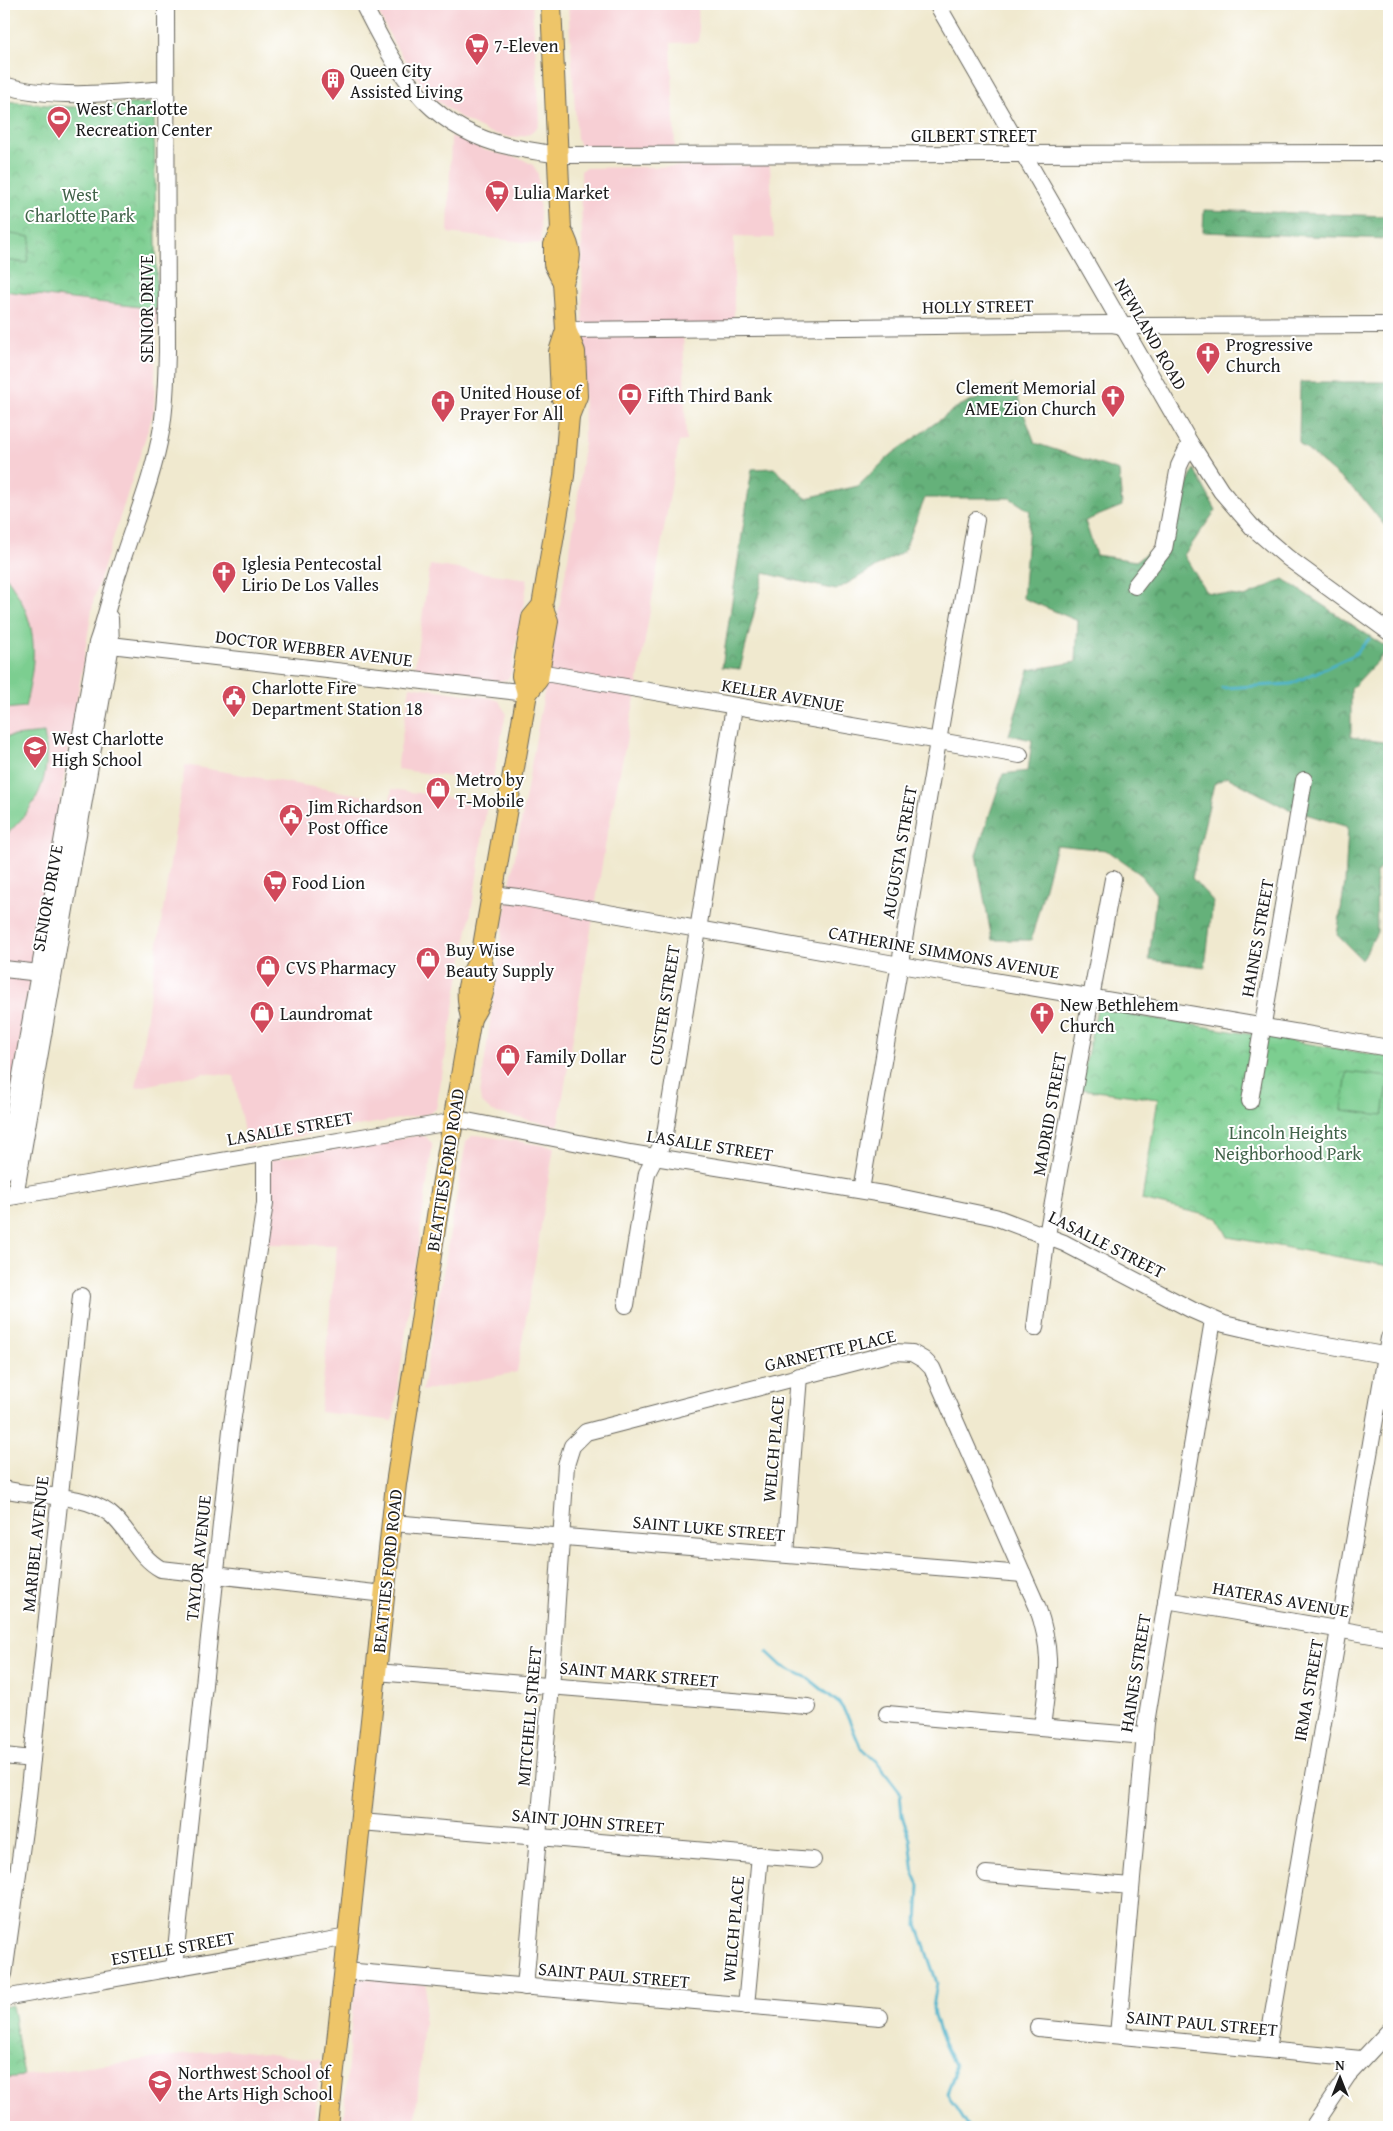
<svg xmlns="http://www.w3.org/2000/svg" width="1393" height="2131" font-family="'Gentium Book Plus',serif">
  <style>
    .built { fill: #f7cfd4 }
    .forest { fill: url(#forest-crowns); stroke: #40664b }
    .park { fill: url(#park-crowns); stroke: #4c7556 }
    .garden { fill: #7cce90; stroke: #4c7556 }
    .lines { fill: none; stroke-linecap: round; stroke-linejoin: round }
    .stream { stroke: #4ab1c9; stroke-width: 3 }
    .minor-casing { stroke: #66645b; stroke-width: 18 }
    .major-casing { stroke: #66645b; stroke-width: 22 }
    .minor { stroke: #fff; stroke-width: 16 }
    .major { stroke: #eec569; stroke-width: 20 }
    .labels { text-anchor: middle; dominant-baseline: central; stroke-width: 4; stroke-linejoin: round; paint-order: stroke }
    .poi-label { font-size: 18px; fill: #1c1c1c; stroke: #fff; text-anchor: start }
    .street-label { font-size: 18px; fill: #1c1c1c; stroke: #fff }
    .park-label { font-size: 18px; fill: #42634a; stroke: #fff }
  </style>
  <defs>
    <pattern id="forest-crowns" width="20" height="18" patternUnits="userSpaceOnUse" patternTransform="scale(1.25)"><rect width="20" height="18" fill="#65b17a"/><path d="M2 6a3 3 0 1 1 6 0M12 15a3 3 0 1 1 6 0" fill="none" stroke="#528f63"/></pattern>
    <pattern id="park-crowns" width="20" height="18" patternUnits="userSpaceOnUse" patternTransform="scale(1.25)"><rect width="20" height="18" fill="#7cce90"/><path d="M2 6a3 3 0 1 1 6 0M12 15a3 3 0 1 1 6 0" fill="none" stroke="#6bb07c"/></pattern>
  </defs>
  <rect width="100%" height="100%" fill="#fff"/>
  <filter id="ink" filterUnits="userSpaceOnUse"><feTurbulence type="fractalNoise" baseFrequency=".02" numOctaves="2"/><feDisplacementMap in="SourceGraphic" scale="10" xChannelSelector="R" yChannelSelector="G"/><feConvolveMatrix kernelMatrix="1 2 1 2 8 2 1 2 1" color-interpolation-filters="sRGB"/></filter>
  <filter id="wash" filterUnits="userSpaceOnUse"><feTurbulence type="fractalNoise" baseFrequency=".0096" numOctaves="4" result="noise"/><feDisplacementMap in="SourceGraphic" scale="20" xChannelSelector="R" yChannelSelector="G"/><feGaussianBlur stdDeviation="1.12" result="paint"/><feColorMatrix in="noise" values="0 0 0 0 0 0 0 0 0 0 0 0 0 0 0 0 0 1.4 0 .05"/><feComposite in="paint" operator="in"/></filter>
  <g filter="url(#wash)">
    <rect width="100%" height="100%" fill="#f0e9cf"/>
    <g class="built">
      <polygon points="374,4 532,4 540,118 538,126 530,134 513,138 488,132 464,120 429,95 394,44"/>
      <polygon points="568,4 698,4 699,42 671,43 675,148 585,148 580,146 577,139"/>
      <polygon points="451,136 484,150 522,159 533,165 538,174 541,244 448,233"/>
      <polygon points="770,165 774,238 734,237 734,325 683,326 686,441 679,442 635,698 606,841 558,1126 492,1112 481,1102 480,1095 505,912 576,513 584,442 581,171 584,168"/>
      <polygon points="4,291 157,309 154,411 94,598 4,1137"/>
      <polygon points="430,565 528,579 511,674 507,680 500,681 414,671"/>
      <polygon points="410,686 491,698 499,701 506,713 492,783 397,769"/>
      <polygon points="185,765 390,800 392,789 487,804 476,884 436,1109 428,1114 246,1145 234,1076 204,1073 136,1088"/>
      <polygon points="420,1135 426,1137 432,1143 432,1150 393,1421 320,1412 337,1245 264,1244 271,1160"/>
      <polygon points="477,1135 554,1147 517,1372 422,1391 466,1142 472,1136"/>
      <polygon points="355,1977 427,1984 415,2127 343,2127"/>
      <polygon points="228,2049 321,2060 314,2127 4,2127 4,2078"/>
    </g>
    <g class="forest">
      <polygon points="1204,210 1389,216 1389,239 1203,232"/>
      <polygon points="1300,382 1389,382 1389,531 1360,495 1299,443"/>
      <polygon points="1013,385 1035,443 1119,471 1122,506 1085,521 1096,555 1136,561 1174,534 1180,502 1194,469 1216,510 1184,555 1206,592 1245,597 1283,579 1389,649 1351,689 1351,737 1389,743 1389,858 1376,873 1377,932 1362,960 1337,935 1345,883 1348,827 1286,808 1227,777 1214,784 1192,878 1213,901 1205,967 1149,960 1156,894 1140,874 1106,850 1056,845 1031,940 992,940 976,855 1003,774 1028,771 1032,740 1009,735 1029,670 1076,662 1078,621 1023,598 1030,511 1010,498 925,498 904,551 836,590 764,573 740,669 722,667 752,469 774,468 806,498 858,486 892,454 959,406"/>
    </g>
    <g class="park">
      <polygon points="4,101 70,107 149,103 154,108 157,309 4,291"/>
      <polygon points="1097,1009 1389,1057 1389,1266 1228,1237 1218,1218 1142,1200 1158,1099 1080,1089"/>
      <polygon points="12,2005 24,2076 4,2078 4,2007"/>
    </g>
    <g class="garden">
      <polygon points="4,233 31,237 27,263 4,260"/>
      <path d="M4 574C39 620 38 653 25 707L4 709Z"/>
      <path d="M44 733C53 779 36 807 4 837V737Z"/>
      <polygon points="1347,1072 1389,1077 1383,1115 1342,1110"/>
    </g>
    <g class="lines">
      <g class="stream">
        <polyline points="1222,688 1291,684 1354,655 1369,639"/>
        <polyline points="767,1652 782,1666 808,1678 840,1704 848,1717 860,1746 877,1762 900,1792 902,1816 910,1839 914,1874 919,1885 917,1925 937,1983 933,2007 934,2016 940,2035 954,2065 954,2075 947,2094 968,2127"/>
      </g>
    </g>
  </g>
  <g filter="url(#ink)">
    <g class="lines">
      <defs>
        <g id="minor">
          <path d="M363 4C396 69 423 122 499 144 518 149 539 152 559 155L1389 153"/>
          <polyline points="937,4 1190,443 1221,491 1253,528 1288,558 1389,632"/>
          <path d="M4 85C52 100 116 93 166 89"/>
          <polyline points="566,330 1112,324 1124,326 1389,325"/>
          <polyline points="1135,586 1164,549 1179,466 1190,443"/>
          <polyline points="102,644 527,693"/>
          <polyline points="539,672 1020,755"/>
          <polyline points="492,894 518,897 900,965 1389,1048"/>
          <polyline points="4,969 49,974"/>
          <polyline points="1250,1101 1304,780"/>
          <path d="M4 1172 97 643C106 618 111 592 120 567 134 522 153 478 161 432 166 405 166 379 167 352L166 4"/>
          <polyline points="861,1190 976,520"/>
          <polyline points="15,1196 111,645 110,618"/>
          <polyline points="4,1198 462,1120 630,1153 889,1195 995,1217 1064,1243 1192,1310 1224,1324 1276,1336 1389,1356"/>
          <polyline points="626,1305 647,1173 664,1140 734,707"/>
          <polyline points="1035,1328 1047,1235 1113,879"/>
          <path d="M4 1489C37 1498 80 1492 109 1513 130 1529 137 1556 161 1569L384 1594"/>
          <polyline points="392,1523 1023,1574"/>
          <polyline points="785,1554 799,1376"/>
          <polyline points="1166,1600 1389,1638"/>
          <polyline points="376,1672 808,1707"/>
          <polyline points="887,1714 1145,1736"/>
          <polyline points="4,1756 32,1759"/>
          <polyline points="361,1822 813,1860"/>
          <polyline points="986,1874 1131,1886"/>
          <polyline points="174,1968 231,1430 265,1203 265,1153"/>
          <polyline points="345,1971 880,2017"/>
          <polyline points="4,1974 26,1816 81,1296"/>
          <path d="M525 1987 552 1675 566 1465 572 1446 586 1432 895 1352 912 1353 924 1360 932 1368 1037 1606C1054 1654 1048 1678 1042 1727"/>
          <polyline points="4,1998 348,1937"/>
          <polyline points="746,2006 760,1855"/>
          <polyline points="1038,2028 1361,2059"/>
          <polyline points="1118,2035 1146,1723 1213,1320"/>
          <polyline points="1267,2049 1389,1338"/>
          <polyline points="1313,2127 1348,2075 1389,2031"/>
        </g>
        <g id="major">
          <path d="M551 4 561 230C573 251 572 259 563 282"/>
          <polyline points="561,230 554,245 554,264 563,282 566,330 559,352 561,396 569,416"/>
          <polyline points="527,693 522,676 532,618 542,606 564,476 569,416 577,396 575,352 566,330"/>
          <path d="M471 1018C485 996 488 984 481 958"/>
          <path d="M328 2127 396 1484 439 1203 471 1018C465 992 466 980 481 958L527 693 538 679 539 672 548 621 542 606"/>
        </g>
      </defs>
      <use href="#minor" class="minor-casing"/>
      <use href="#major" class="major-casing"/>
      <use href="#minor" class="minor"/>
      <use href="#major" class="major"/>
    </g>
  </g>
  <defs>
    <symbol id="supermarket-pin" viewBox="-11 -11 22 30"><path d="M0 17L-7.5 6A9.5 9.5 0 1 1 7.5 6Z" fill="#d1495b" stroke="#fff"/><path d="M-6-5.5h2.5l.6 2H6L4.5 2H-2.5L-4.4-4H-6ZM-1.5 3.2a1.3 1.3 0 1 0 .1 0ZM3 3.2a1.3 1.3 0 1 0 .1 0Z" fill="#fff"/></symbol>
    <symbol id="building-pin" viewBox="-11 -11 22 30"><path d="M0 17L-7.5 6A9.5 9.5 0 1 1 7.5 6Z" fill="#d1495b" stroke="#fff"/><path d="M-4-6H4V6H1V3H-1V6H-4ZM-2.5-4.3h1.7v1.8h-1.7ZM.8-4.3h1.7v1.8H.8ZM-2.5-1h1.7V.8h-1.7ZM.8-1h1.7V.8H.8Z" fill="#fff"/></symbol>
    <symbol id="stadium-pin" viewBox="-11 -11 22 30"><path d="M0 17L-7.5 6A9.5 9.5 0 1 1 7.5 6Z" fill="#d1495b" stroke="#fff"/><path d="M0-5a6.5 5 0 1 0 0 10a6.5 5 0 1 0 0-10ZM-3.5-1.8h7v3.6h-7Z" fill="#fff"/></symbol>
    <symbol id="church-pin" viewBox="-11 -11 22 30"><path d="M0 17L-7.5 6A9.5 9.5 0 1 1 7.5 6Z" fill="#d1495b" stroke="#fff"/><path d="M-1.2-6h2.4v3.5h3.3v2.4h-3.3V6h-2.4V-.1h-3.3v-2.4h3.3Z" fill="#fff"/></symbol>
    <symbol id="bank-pin" viewBox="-11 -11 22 30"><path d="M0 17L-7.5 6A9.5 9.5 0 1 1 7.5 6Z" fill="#d1495b" stroke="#fff"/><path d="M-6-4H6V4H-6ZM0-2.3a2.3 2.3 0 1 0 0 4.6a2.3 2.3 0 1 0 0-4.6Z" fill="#fff"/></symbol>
    <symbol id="civic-pin" viewBox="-11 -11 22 30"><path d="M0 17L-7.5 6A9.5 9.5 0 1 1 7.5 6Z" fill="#d1495b" stroke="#fff"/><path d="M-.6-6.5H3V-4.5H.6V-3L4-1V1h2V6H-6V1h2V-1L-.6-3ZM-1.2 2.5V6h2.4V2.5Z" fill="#fff"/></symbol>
    <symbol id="school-pin" viewBox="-11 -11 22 30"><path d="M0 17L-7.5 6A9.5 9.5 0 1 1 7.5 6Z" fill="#d1495b" stroke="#fff"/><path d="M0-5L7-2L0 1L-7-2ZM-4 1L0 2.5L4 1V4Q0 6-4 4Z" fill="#fff"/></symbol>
    <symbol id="shop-pin" viewBox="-11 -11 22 30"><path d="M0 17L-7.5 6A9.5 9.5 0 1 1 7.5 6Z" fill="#d1495b" stroke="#fff"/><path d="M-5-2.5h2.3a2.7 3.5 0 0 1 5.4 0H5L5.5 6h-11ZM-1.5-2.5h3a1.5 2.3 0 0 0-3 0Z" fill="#fff"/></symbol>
  </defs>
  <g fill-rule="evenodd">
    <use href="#supermarket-pin" x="463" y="31" width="28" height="38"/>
    <use href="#building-pin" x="319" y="66" width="28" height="38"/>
    <use href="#stadium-pin" x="45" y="104" width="28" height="38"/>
    <use href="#supermarket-pin" x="483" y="178" width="28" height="38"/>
    <use href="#church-pin" x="1194" y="340" width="28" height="38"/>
    <use href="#bank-pin" x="616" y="381" width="28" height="38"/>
    <use href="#church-pin" x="1099" y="383" width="28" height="38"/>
    <use href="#church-pin" x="429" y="388" width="28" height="38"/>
    <use href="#church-pin" x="210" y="559" width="28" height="38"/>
    <use href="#civic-pin" x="220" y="683" width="28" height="38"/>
    <use href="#school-pin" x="21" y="734" width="28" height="38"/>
    <use href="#shop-pin" x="424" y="775" width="28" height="38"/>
    <use href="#civic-pin" x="277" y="802" width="28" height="38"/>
    <use href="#supermarket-pin" x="261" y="868" width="28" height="38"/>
    <use href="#shop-pin" x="414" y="945" width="28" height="38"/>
    <use href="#shop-pin" x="254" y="953" width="28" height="38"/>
    <use href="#shop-pin" x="248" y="999" width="28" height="38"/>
    <use href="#church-pin" x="1028" y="1000" width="28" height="38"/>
    <use href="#shop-pin" x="494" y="1042" width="28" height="38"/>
    <use href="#school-pin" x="146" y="2068" width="28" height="38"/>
  </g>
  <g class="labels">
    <g class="poi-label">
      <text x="494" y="45">7-Eleven</text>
      <text x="350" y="70">Queen City<tspan x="350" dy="21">Assisted Living</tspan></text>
      <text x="76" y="108">West Charlotte<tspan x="76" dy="21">Recreation Center</tspan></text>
      <text x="514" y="192">Lulia Market</text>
      <text x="1226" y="344">Progressive<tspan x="1226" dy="21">Church</tspan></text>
      <text x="1096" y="387" text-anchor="end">Clement Memorial<tspan x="1096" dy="21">AME Zion Church</tspan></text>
      <text x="460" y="392">United House of<tspan x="460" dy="21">Prayer For All</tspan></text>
      <text x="648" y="395">Fifth Third Bank</text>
      <text x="242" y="563">Iglesia Pentecostal<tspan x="242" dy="21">Lirio De Los Valles</tspan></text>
      <text x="252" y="687">Charlotte Fire<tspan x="252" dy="21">Department Station 18</tspan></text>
      <text x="52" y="738">West Charlotte<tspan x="52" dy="21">High School</tspan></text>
      <text x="456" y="779">Metro by<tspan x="456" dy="21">T-Mobile</tspan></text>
      <text x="308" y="806">Jim Richardson<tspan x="308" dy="21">Post Office</tspan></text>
      <text x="292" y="882">Food Lion</text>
      <text x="446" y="949">Buy Wise<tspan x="446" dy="21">Beauty Supply</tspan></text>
      <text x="286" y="967">CVS Pharmacy</text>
      <text x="1060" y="1004">New Bethlehem<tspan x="1060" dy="21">Church</tspan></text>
      <text x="280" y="1013">Laundromat</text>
      <text x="526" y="1056">Family Dollar</text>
      <text x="178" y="2072">Northwest School of<tspan x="178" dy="21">the Arts High School</tspan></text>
    </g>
    <g class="street-label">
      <text x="974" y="135">GILBERT STREET</text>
      <text transform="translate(978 306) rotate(-1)">HOLLY STREET</text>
      <text transform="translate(146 309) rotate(-90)">SENIOR DRIVE</text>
      <text transform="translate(1151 334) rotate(60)">NEWLAND ROAD</text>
      <text transform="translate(314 648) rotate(7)">DOCTOR WEBBER AVENUE</text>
      <text transform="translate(783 695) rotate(10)">KELLER AVENUE</text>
      <text transform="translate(899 852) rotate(-80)">AUGUSTA STREET</text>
      <text transform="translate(47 898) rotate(-80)">SENIOR DRIVE</text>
      <text transform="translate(1257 938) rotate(-80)">HAINES STREET</text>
      <text transform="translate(944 952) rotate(10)">CATHERINE SIMMONS AVENUE</text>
      <text transform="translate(664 1005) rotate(-81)">CUSTER STREET</text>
      <text transform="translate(1049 1114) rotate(-80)">MADRID STREET</text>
      <text transform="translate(290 1128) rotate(-10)">LASALLE STREET</text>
      <text transform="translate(710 1145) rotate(9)">LASALLE STREET</text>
      <text transform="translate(445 1170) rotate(-81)">BEATTIES FORD ROAD</text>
      <text transform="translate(1107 1244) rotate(27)">LASALLE STREET</text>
      <text transform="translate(830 1350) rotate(-13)">GARNETTE PLACE</text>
      <text transform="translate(773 1449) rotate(-85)">WELCH PLACE</text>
      <text transform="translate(709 1528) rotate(5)">SAINT LUKE STREET</text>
      <text transform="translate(35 1544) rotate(-84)">MARIBEL AVENUE</text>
      <text transform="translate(198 1558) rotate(-84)">TAYLOR AVENUE</text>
      <text transform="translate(387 1571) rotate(-84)">BEATTIES FORD ROAD</text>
      <text transform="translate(1281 1599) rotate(10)">HATERAS AVENUE</text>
      <text transform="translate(1135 1673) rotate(-81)">HAINES STREET</text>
      <text transform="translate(639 1674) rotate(5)">SAINT MARK STREET</text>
      <text transform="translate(1308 1690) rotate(-80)">IRMA STREET</text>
      <text transform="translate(529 1716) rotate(-85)">MITCHELL STREET</text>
      <text transform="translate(588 1821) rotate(5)">SAINT JOHN STREET</text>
      <text transform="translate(733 1929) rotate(-85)">WELCH PLACE</text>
      <text transform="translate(173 1948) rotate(-10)">ESTELLE STREET</text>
      <text transform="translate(614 1975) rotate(5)">SAINT PAUL STREET</text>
      <text transform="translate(1202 2023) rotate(5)">SAINT PAUL STREET</text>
    </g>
    <g class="park-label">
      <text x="80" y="194">West<tspan x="80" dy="21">Charlotte Park</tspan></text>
      <text x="1288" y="1132">Lincoln Heights<tspan x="1288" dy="21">Neighborhood Park</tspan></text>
    </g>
  </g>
  <rect width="1393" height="2131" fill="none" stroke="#fff" stroke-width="20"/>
  <g transform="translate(1340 2078)" stroke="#ffffff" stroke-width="4" paint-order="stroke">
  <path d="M0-4L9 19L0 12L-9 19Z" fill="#1c1c1c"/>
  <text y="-8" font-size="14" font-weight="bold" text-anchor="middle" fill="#1c1c1c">N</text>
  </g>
</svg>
